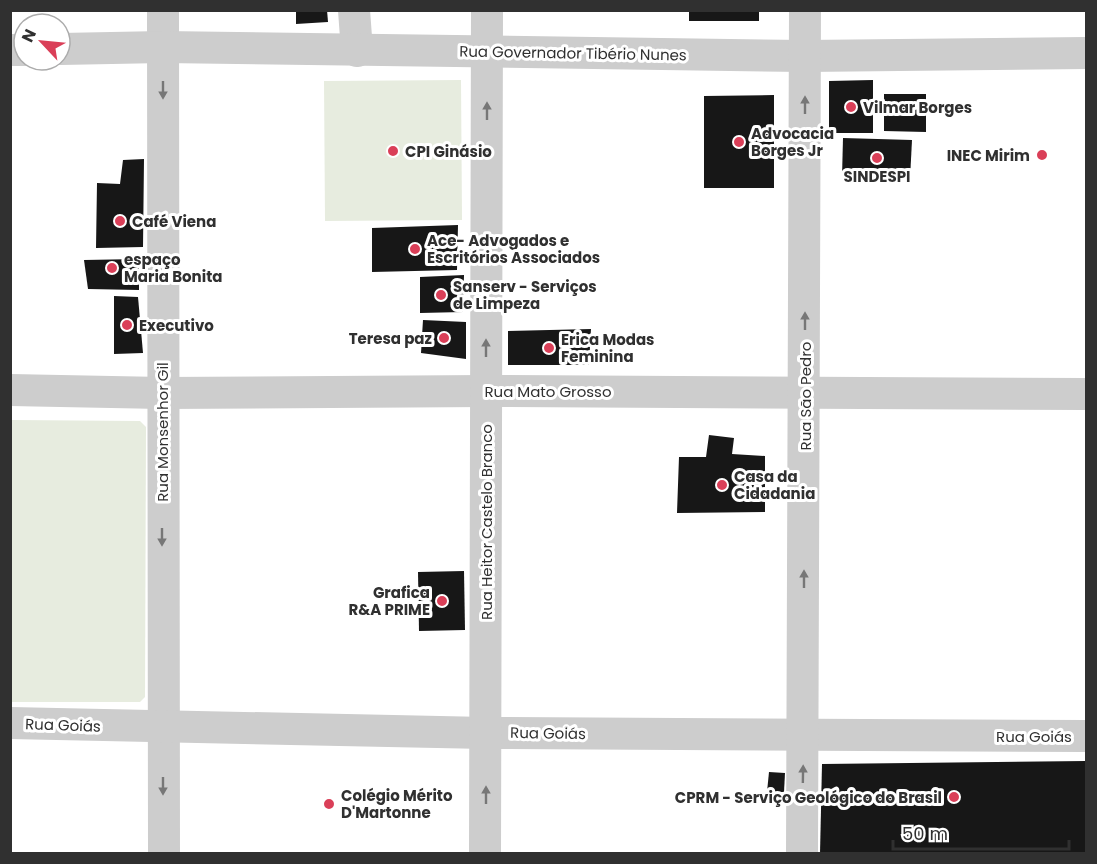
<svg xmlns="http://www.w3.org/2000/svg" width="1097" height="864" font-family="Poppins,sans-serif">
  <style>
    .green { fill: #e7ecdf }
    .building { fill: #171717 }
    .lines { fill: none; stroke-linecap: round; stroke-linejoin: round }
    .minor { stroke: #cdcdcd; stroke-width: 32 }
    .oneway { fill: #777 }
    .poi-dot { fill: #da3f58; stroke: #fff; stroke-width: 2 }
    .labels { text-anchor: middle; dominant-baseline: central; stroke-width: 6; stroke-linejoin: round; paint-order: stroke }
    .street-label { font-size: 15px; fill: #303030; stroke: #fff }
    .poi-label { font-size: 15px; font-weight: bold; fill: #303030; stroke: #fff; text-anchor: start }
  </style>
  <rect width="100%" height="100%" fill="#fff"/>
  <g class="green">
    <polygon points="461,80 462,220 325,221 324,81"/>
    <polygon points="11,420 140,421 146,427 145,697 140,702 11,702"/>
  </g>
  <g class="building">
    <polygon points="296,10 327,10 328,22 296,24"/>
    <rect x="689" y="10" width="70" height="11"/>
    <polygon points="873,80 873,133 829,133 829,81"/>
    <polygon points="884,94 926,94 926,132 884,131"/>
    <polygon points="774,95 774,188 704,188 704,96"/>
    <polygon points="843,138 912,140 910,179 842,177"/>
    <polygon points="144,159 143,247 96,248 97,183 120,184 123,160"/>
    <polygon points="458,225 457,270 372,272 372,228"/>
    <polygon points="139,259 139,290 88,289 84,260"/>
    <polygon points="464,275 463,312 420,313 420,277"/>
    <polygon points="114,296 138,297 143,353 114,354"/>
    <polygon points="423,320 466,322 466,359 421,353"/>
    <polygon points="591,329 589,365 508,365 508,331"/>
    <polygon points="709,435 734,438 732,454 765,456 765,512 677,513 679,457 706,457"/>
    <polygon points="464,571 465,630 419,631 418,572"/>
    <polygon points="1086,761 1086,854 820,854 822,764"/>
    <polygon points="769,772 785,773 784,792 767,792"/>
  </g>
  <g class="lines">
    <g class="minor">
      <polyline points="163,10 164,854"/>
      <polyline points="354,10 357,51"/>
      <polyline points="60,49 163,47 805,56 1086,53"/>
      <polyline points="10,50 24,50"/>
      <polyline points="10,390 162,393 486,391 1086,394"/>
      <polyline points="10,723 486,733 1086,736"/>
      <polyline points="485,854 487,10"/>
      <polyline points="802,854 805,10"/>
    </g>
  </g>
  <defs><path id="oneway-solid" d="M-6-.8H1V-3.2L6.5 0L1 3.2V.8H-6Z" transform="scale(1.5)"/></defs>
  <g class="oneway">
    <use href="#oneway-solid" transform="translate(163 90) rotate(90)"/>
    <use href="#oneway-solid" transform="translate(805 105) rotate(-90)"/>
    <use href="#oneway-solid" transform="translate(487 111) rotate(-90)"/>
    <use href="#oneway-solid" transform="translate(805 321) rotate(-90)"/>
    <use href="#oneway-solid" transform="translate(486 348) rotate(-90)"/>
    <use href="#oneway-solid" transform="translate(162 537) rotate(90)"/>
    <use href="#oneway-solid" transform="translate(804 579) rotate(-90)"/>
    <use href="#oneway-solid" transform="translate(803 774) rotate(-89)"/>
    <use href="#oneway-solid" transform="translate(163 786) rotate(90)"/>
    <use href="#oneway-solid" transform="translate(486 795) rotate(-90)"/>
  </g>
  <g class="poi-dot">
    <circle cx="851" cy="107" r="6"/>
    <circle cx="739" cy="142" r="6"/>
    <circle cx="393" cy="151" r="6"/>
    <circle cx="1042" cy="155" r="6"/>
    <circle cx="877" cy="158" r="6"/>
    <circle cx="120" cy="221" r="6"/>
    <circle cx="415" cy="249" r="6"/>
    <circle cx="112" cy="268" r="6"/>
    <circle cx="441" cy="295" r="6"/>
    <circle cx="127" cy="325" r="6"/>
    <circle cx="444" cy="338" r="6"/>
    <circle cx="549" cy="348" r="6"/>
    <circle cx="722" cy="485" r="6"/>
    <circle cx="442" cy="601" r="6"/>
    <circle cx="954" cy="797" r="6"/>
    <circle cx="329" cy="804" r="6"/>
  </g>
  <g class="labels">
    <g class="street-label">
      <text transform="translate(573 53) rotate(1)">Rua Governador Tibério Nunes</text>
      <text x="548" y="391">Rua Mato Grosso</text>
      <text transform="translate(805 396) rotate(-90)">Rua São Pedro</text>
      <text transform="translate(162 432) rotate(-90)">Rua Monsenhor Gil</text>
      <text transform="translate(486 522) rotate(-90)">Rua Heitor Castelo Branco</text>
      <text transform="translate(63 725) rotate(2)">Rua Goiás</text>
      <text transform="translate(548 733) rotate(1)">Rua Goiás</text>
      <text x="1034" y="736">Rua Goiás</text>
    </g>
    <g class="poi-label">
      <text x="863" y="107">Vilmar Borges</text>
      <text x="751" y="133">Advocacia<tspan x="751" dy="17">Borges Jr</tspan></text>
      <text x="405" y="151">CPI Ginásio</text>
      <text x="1030" y="155" text-anchor="end">INEC Mirim</text>
      <text x="877" y="176" text-anchor="middle">SINDESPI</text>
      <text x="132" y="221">Café Viena</text>
      <text x="427" y="240">Ace- Advogados e<tspan x="427" dy="17">Escritórios Associados</tspan></text>
      <text x="124" y="259">espaço<tspan x="124" dy="17">Maria Bonita</tspan></text>
      <text x="453" y="286">Sanserv - Serviços<tspan x="453" dy="17">de Limpeza</tspan></text>
      <text x="139" y="325">Executivo</text>
      <text x="432" y="338" text-anchor="end">Teresa paz</text>
      <text x="561" y="339">Erica Modas<tspan x="561" dy="17">Feminina</tspan></text>
      <text x="734" y="476">Casa da<tspan x="734" dy="17">Cidadania</tspan></text>
      <text x="430" y="592" text-anchor="end">Grafica<tspan x="430" dy="17">R&amp;A PRIME</tspan></text>
      <text x="341" y="795">Colégio Mérito<tspan x="341" dy="17">D'Martonne</tspan></text>
      <text x="942" y="797" text-anchor="end">CPRM - Serviço Geológico do Brasil</text>
    </g>
  </g>
  <rect width="1097" height="864" fill="none" stroke="#303030" stroke-width="24"/>
  <g transform="translate(42 42) rotate(296)"><circle r="28" fill="#ffffff" stroke="#acacac" stroke-width="1.5"/>
  <path d="M0-4.5L10 22L0 15L-10 22Z" fill="#da3f58"/>
  <text y="-9" font-size="16" font-weight="bold" text-anchor="middle" fill="#303030">N</text>
  </g>
  <path d="M893 840v9h176v-9" fill="none" stroke="#303030" stroke-width="3"/>
  <text x="902" y="840" font-size="18" fill="#303030" stroke="#ffffff" stroke-width="4.5" paint-order="stroke">50 m</text>
</svg>
